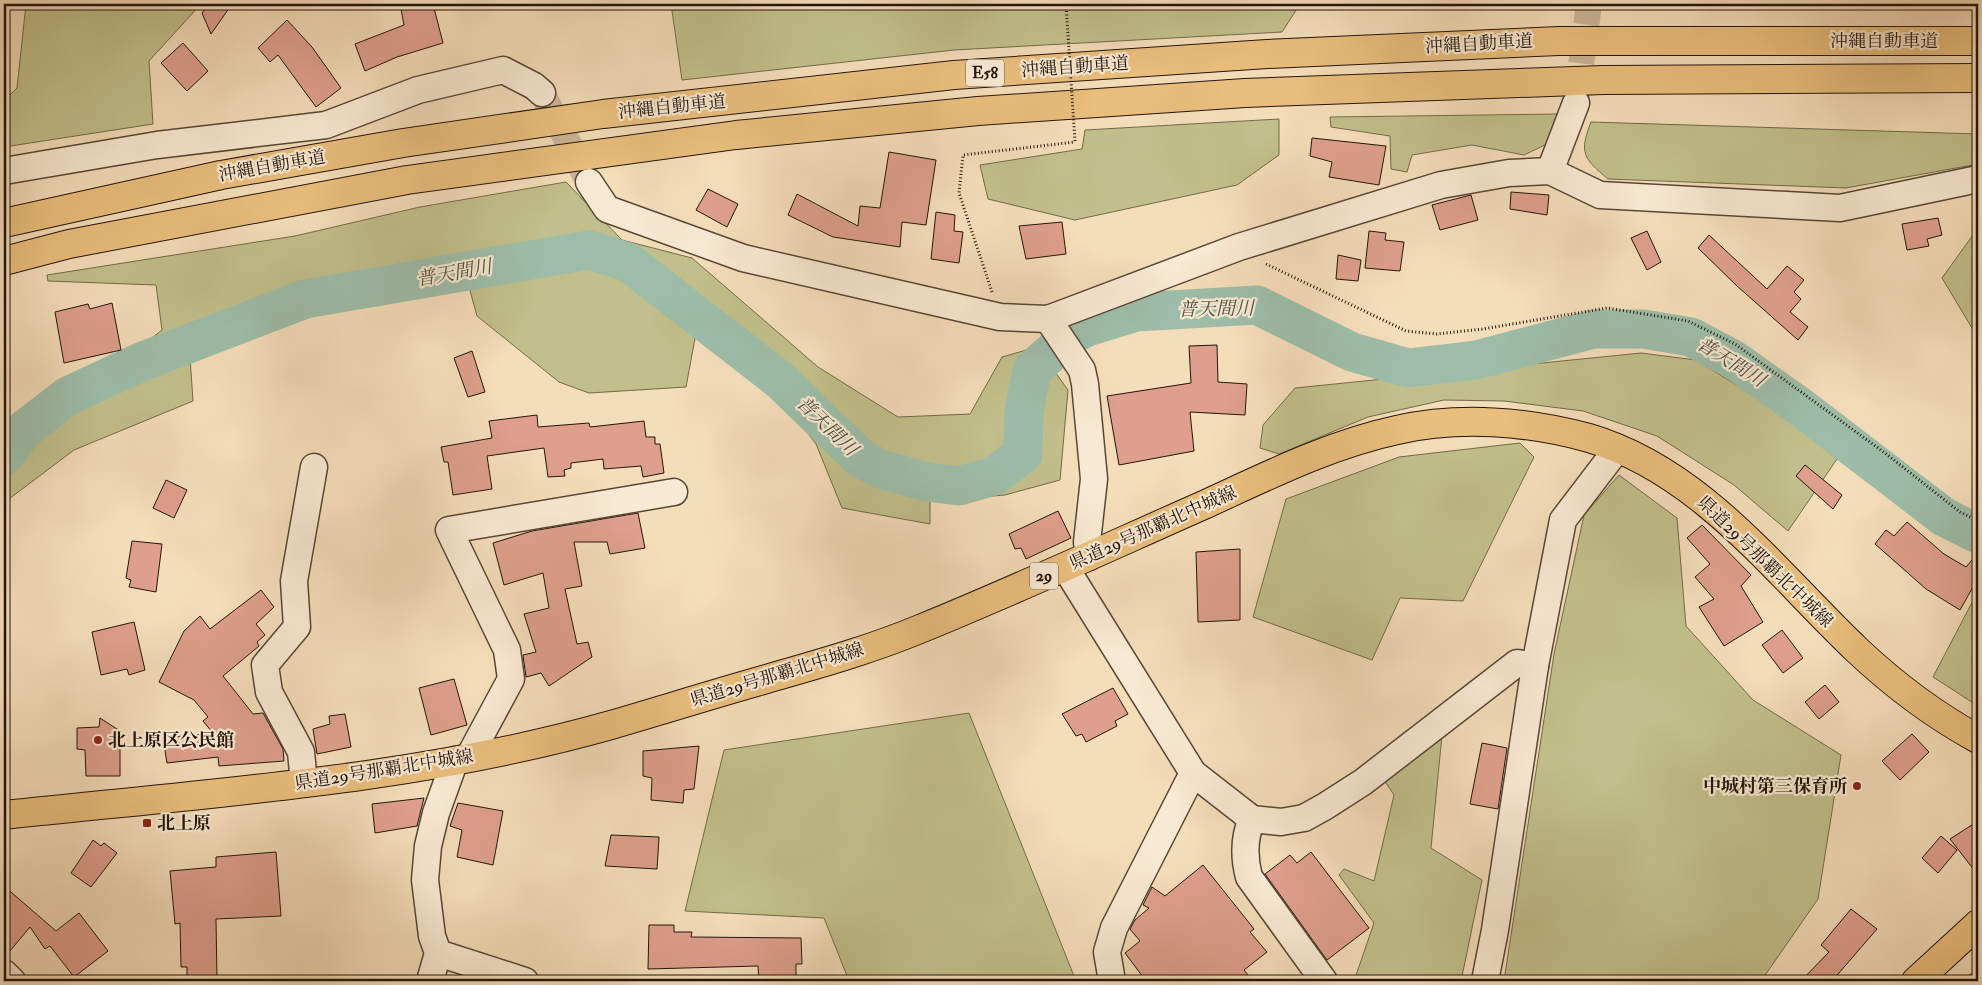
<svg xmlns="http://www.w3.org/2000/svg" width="1982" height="985" font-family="'IM FELL Double Pica','Noto Serif JP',serif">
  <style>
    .green { fill: #c1bf8b; stroke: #726a4a }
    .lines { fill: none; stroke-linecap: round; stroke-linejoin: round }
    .river { stroke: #9dbda9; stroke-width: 39 }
    .building { fill: #de9f8c; stroke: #23150a }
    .minor-tunnel { stroke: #cab596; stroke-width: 26; stroke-dasharray: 26 13; stroke-linecap: butt }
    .minor-casing { stroke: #574736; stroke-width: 29 }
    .major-casing { stroke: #23150a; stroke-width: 30 }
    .highway-casing { stroke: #23150a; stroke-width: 30 }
    .path { stroke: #23150a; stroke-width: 3; stroke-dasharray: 1 2.5; stroke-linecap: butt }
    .minor { stroke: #f8e9d2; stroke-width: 26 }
    .major { stroke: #eabe7c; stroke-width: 28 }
    .highway { stroke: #eabe7c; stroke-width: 28 }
    .path-bridge { stroke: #23150a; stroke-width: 3; stroke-dasharray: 1 2.5; stroke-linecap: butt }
    .poi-dot { fill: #8f2418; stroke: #f8e9d2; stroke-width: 2 }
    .labels { text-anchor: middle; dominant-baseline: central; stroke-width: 4.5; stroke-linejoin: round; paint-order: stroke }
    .shield { fill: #f8e9d2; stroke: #635546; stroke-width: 1 }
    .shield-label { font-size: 16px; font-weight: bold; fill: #23150a }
    .street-label { font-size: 18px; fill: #23150a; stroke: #f8e9d2 }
    .poi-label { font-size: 18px; font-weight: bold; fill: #23150a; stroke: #f8e9d2; text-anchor: start }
    .water-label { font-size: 19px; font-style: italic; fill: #4e5042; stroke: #f8e9d2 }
  </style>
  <rect width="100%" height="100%" fill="#f4ddb9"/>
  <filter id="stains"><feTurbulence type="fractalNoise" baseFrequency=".004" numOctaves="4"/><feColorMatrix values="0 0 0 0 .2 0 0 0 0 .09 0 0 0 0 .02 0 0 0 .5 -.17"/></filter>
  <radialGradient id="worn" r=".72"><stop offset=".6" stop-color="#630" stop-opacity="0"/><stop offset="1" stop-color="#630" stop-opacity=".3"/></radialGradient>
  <g class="green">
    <polygon points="26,4 201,4 149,61 153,124 4,147 4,101 17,88"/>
    <polygon points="671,4 1300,4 1282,32 954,50 682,80"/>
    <polygon points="1558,114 1547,144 1524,155 1472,145 1412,155 1407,172 1391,169 1390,136 1331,127 1330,117"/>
    <polygon points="1279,119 1279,155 1237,185 1075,220 988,199 980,165 1082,149 1085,130"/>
    <path d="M1591 122 1978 134V164L1846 188 1608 179C1583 158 1579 153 1591 122Z"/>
    <polygon points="566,182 622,240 692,258 818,367 898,417 970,414 1002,357 1037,347 1068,390 1060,480 1005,495 930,501 930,524 842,508 816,444 724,325 696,333 686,387 589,393 559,382 477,316 467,280 330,301 292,320 190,357 193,401 74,450 9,499 4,505 4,455 66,386 129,356 162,330 156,285 48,281 47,275 295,236 420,207"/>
    <polygon points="1978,228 1978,338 1942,278"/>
    <polygon points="1641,353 1696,360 1770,406 1837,459 1788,531 1734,485 1657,436 1583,411 1504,401 1444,400 1368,417 1279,454 1260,448 1263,425 1295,388"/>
    <polygon points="1520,443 1534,457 1463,601 1400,598 1372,660 1253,617 1286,499 1399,457"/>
    <polygon points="1619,475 1677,518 1686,626 1753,700 1841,755 1818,899 1761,981 1504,981 1554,654 1584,515"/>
    <polygon points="1978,591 1978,706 1933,677"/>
    <polygon points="969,713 1076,981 849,981 824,918 685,911 724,750"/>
    <polygon points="1442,735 1431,848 1482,880 1461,981 1354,981 1374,923 1339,875 1344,869 1374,881 1394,795 1384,780"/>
    <polygon points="1978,967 1978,981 1963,981"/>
  </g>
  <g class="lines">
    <polyline class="river" points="4,456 25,429 68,396 141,362 305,299 589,250 628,262 781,381 859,457 880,469 927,482 959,486 994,476 1023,454 1024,411 1032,370 1071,335 1087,327 1136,312 1257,305 1352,352 1408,368 1476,360 1594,329 1643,329 1691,337 1734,360 1803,409 1944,517 1978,534"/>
  </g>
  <g class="building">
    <polygon points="209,4 232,4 211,34 202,13"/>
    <polygon points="400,4 433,4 443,43 397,57 365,71 355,44 404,25"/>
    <polygon points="287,20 312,47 341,88 316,107 278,55 270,62 258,48"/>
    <polygon points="183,43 208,71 187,91 161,63"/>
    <polygon points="1312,138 1386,146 1379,185 1329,177 1332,162 1310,156"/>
    <polygon points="889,152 936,160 926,225 902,222 900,247 833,237 788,215 797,194 858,226 860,206 880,208"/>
    <polygon points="708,189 738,204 727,227 696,210"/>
    <polygon points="1511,192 1549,195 1547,215 1510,209"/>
    <polygon points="1471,195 1478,220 1440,230 1432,205"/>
    <polygon points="936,212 955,215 954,231 963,232 959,263 931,259"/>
    <polygon points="1938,218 1942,235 1927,239 1929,246 1907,250 1902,224"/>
    <polygon points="1062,222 1066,254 1026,259 1019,226"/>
    <polygon points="1369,231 1386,233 1385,240 1404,242 1400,271 1365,268"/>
    <polygon points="1647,231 1661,262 1647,270 1631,238"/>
    <polygon points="1709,235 1767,289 1787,266 1804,280 1794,292 1801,299 1790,312 1808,327 1798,340 1737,286 1698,248"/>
    <polygon points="1338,255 1361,260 1358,281 1336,279"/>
    <polygon points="112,303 121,350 64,363 55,312 88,304 90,309"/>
    <polygon points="1217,345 1218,382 1247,384 1245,415 1190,412 1194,451 1119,465 1107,396 1191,383 1189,346"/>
    <polygon points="472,351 485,392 468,397 454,358"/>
    <polygon points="537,415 538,427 589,423 590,427 644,421 646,437 655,437 655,444 660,444 664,473 643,477 641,466 604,469 603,459 571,463 571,468 564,470 565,476 548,477 544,448 487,456 492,489 453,495 448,462 444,462 441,447 492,438 489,421"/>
    <polygon points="1805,465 1842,495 1833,509 1796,476"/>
    <polygon points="166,480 187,490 174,518 153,508"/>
    <polygon points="1058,511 1071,538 1026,559 1021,548 1015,549 1009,534"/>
    <polygon points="638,513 645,548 610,554 607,542 574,542 582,586 565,589 577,644 588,642 592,657 549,686 541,673 526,677 523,655 536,652 524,614 549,608 543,573 504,585 493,543 532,531"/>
    <polygon points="1907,522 1944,554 1966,567 1978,553 1978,578 1960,610 1926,589 1875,544 1886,530 1894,536"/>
    <polygon points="1702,525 1751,575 1741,586 1763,622 1724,646 1699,607 1714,599 1695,577 1710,564 1687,538"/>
    <polygon points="132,541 162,544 156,592 129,587 131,580 126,578"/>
    <polygon points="1240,549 1240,620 1198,622 1196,552"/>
    <polygon points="261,590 274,607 256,624 265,635 257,642 259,646 223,676 253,714 263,713 283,749 284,761 219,766 218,757 167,763 163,738 213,733 203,721 208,717 194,700 159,682 184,631 200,616 210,629"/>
    <polygon points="134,622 145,670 129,675 127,669 101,675 92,632"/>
    <polygon points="1782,630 1803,658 1783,673 1762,645"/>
    <polygon points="454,679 467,725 431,735 419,688"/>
    <polygon points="1825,685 1839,702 1819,719 1805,702"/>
    <polygon points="1113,688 1128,714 1115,721 1117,726 1086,742 1082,734 1076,736 1062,714"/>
    <polygon points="345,714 351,747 317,754 313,729 330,724 329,716"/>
    <polygon points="100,718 120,731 120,776 86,776 85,750 77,749 77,728 99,727"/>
    <polygon points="1912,734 1929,752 1900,780 1882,761"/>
    <polygon points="1482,743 1507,748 1498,809 1470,804"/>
    <polygon points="699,746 694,789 684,790 683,803 651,800 652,778 643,776 643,751"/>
    <polygon points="424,798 417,826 375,833 372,804"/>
    <polygon points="458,803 503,811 493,865 457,857 462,830 450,826"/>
    <polygon points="1978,821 1978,875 1950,839"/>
    <polygon points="611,835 659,837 657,869 605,866"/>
    <polygon points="1941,836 1957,850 1938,873 1922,858"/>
    <polygon points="93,840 101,846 104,843 117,853 91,887 71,873"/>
    <polygon points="276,852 281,916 216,919 217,981 187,981 187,967 181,967 180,923 175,924 170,871 216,867 216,857"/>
    <polygon points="1311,852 1369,928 1327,960 1265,874 1290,855 1297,863"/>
    <polygon points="1203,865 1254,929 1250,932 1267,952 1244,970 1253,981 1146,981 1125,953 1140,941 1130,929 1135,920 1149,908 1143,905 1152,887 1165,896"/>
    <polygon points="4,886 56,931 79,913 108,951 74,977 50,946 45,949 30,927 4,958"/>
    <polygon points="1851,909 1877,929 1832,981 1801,981 1829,952 1821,945"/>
    <polygon points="649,925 674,925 674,932 692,932 691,937 801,938 802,964 796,964 796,981 759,981 758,966 648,969"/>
  </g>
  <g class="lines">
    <g class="minor-tunnel">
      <polyline points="542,93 585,175"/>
      <polyline points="1576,102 1589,4"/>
    </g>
    <defs>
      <g id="minor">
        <polyline points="4,171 157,145 326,125 418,90 503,70 534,86 542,93"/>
        <polyline points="1550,171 1576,103"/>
        <polyline points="589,182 607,209 743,258 1000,317 1048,319 1239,247 1441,185 1509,173 1550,171 1600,195 1840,208 1978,179"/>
        <polyline points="1048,319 1082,370 1085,384 1094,479 1087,542 1089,557"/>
        <polyline points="1065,567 1193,773 1252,819 1281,822 1304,818 1324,807 1363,782 1517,663 1535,666"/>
        <polyline points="469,757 511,679 507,650 449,530 674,492"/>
        <polyline points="304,783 301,752 269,692 265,665 297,627 294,581 314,467"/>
        <path d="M1252 819C1244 837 1244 858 1249 877L1324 981"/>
        <polyline points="438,953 525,981"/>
        <polyline points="4,973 12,981"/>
        <polyline points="430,981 438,953 432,936 425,880 428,846 436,813 455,760"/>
        <polyline points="1112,981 1107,952 1114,928 1193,773"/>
        <polyline points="1485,981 1495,930 1535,666 1563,520 1618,448"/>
      </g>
      <g id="major">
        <path d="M4 815C207 793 413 781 611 725 659 711 707 696 756 682 811 666 867 651 920 629 1016 590 1111 546 1206 504 1267 476 1331 444 1397 430 1459 416 1528 421 1589 438 1701 471 1776 573 1857 650 1893 684 1934 715 1978 739"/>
        <polyline points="1916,981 1978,924"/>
      </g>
      <g id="highway">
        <polyline points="4,223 221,175 403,143 603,114 954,75 1267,54 1559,41 1978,41"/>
        <polyline points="4,261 69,244 407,180 736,135 978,111 1245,93 1603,80 1978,78"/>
      </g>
    </defs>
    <use href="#minor" class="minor-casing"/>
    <use href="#major" class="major-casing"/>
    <use href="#highway" class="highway-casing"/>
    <g class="path">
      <polyline points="1266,264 1406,331 1437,334 1483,329 1607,308 1688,321 1735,344 1885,453 1960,512 1978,521"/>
      <polyline points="992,292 959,193 963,155 1075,142"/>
    </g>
    <use href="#minor" class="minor"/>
    <use href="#major" class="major"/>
    <use href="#highway" class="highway"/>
    <polyline class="path-bridge" points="1066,4 1075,142"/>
  </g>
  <g class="poi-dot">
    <circle cx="98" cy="740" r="5"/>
    <circle cx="1857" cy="786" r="5"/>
    <rect x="142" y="818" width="10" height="10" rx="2.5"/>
  </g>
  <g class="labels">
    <g class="shield">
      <rect x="966" y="59.5" width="38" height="27" rx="4"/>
      <rect x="1030" y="562.5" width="28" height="27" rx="4"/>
    </g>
    <g class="shield-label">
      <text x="985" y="73">E58</text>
      <text x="1044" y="576">29</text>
    </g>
    <g class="street-label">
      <text x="1884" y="41">沖縄自動車道</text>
      <text transform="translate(1479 44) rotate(-3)">沖縄自動車道</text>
      <text transform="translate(1075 67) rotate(-4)">沖縄自動車道</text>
      <text transform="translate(672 107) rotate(-6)">沖縄自動車道</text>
      <text transform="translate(272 166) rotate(-10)">沖縄自動車道</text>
      <text transform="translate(1153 528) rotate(-24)">県道29号那覇北中城線</text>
      <text transform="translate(1765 562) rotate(44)">県道29号那覇北中城線</text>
      <text transform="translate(777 675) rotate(-17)">県道29号那覇北中城線</text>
      <text transform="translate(384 770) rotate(-9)">県道29号那覇北中城線</text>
    </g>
    <g class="poi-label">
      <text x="108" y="740">北上原区公民館</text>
      <text x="1847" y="786" text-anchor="end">中城村第三保育所</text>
      <text x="157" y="823">北上原</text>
    </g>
    <g class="water-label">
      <text transform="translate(454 273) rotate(-10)">普天間川</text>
      <text transform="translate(1216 309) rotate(-1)">普天間川</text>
      <text transform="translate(1731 362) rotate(32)">普天間川</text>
      <text transform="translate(827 426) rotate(44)">普天間川</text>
    </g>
  </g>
  <rect width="1982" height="985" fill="none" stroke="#f4ddb9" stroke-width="20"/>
  <rect x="5" y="5" width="1972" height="975" fill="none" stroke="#23150a" stroke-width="2.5"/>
  <rect x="10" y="10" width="1962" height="965" fill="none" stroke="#23150a"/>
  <rect width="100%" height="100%" filter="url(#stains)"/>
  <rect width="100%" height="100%" fill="url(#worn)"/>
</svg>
